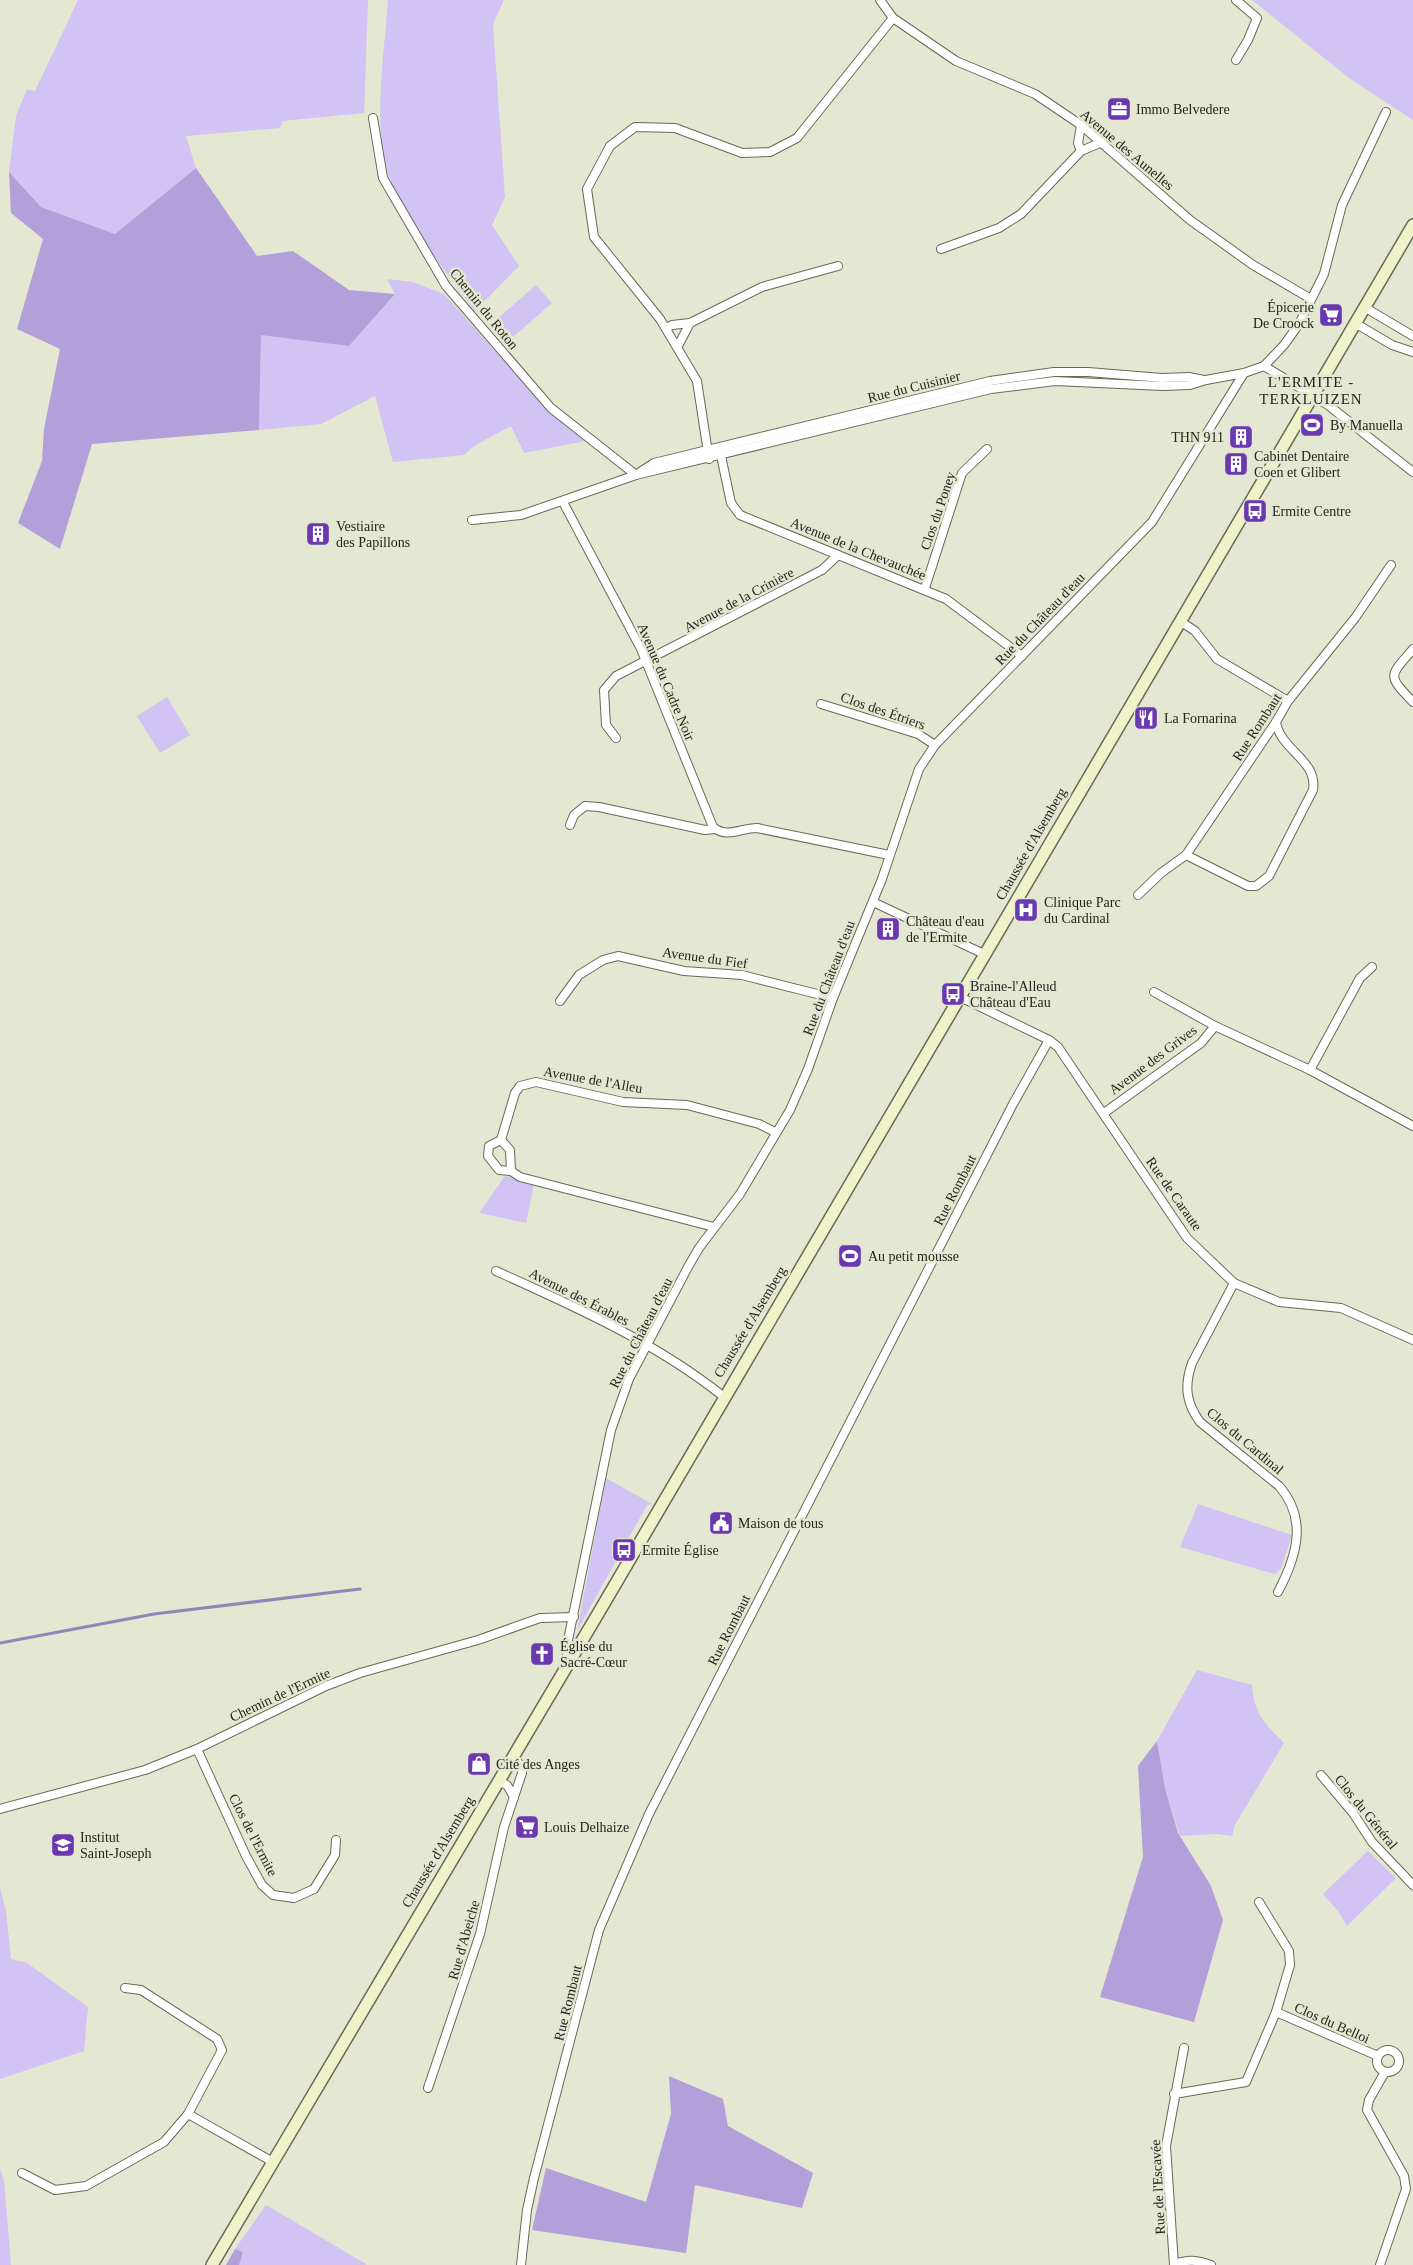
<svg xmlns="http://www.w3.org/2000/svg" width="1413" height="2265" font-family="'Times New Roman',serif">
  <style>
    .green { fill: #d1c3f4 }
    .forest { fill: #b1a0d9 }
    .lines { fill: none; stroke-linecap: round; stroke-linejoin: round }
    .stream { stroke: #9584bb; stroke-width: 3 }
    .minor-casing { stroke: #686a56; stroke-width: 10 }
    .secondary-casing { stroke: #686a56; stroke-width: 14 }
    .minor { stroke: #fff; stroke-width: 8 }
    .secondary { stroke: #f0f3c9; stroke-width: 11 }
    .labels { text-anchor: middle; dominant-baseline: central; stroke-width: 5; stroke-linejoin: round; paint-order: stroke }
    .poi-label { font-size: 14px; fill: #24251d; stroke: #e4e7d1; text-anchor: start }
    .street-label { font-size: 14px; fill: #24251d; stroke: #e4e7d1 }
    .neighbourhood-label { font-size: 15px; letter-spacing: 1px; fill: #24251d; stroke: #e4e7d1 }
  </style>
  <rect width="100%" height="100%" fill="#e4e7d1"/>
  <g class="green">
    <polygon points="78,0 368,0 364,113 282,121 280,128 186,136 196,168 115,234 41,207 9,172 16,116 27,89 35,91"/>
    <path d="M388 0H504L493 24 505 197 492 225 519 266 475 311C445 271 396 210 385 163 374 119 385 46 388 0Z"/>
    <polygon points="1252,0 1413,0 1413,120 1349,78"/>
    <polygon points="387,279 413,282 444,294 532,392 585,441 524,453 511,426 474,446 464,455 393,462 375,396 321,424 259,430 261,334 349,346 395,294"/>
    <polygon points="536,285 552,303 513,337 497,319"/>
    <polygon points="167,697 190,735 160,753 137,716"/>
    <polygon points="505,1176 534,1184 526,1223 479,1213"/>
    <polygon points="606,1478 652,1504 647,1505 577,1631"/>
    <polygon points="1198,1504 1292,1535 1281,1569 1275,1574 1180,1547"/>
    <path d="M1197 1670 1252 1685C1254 1714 1265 1724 1284 1743L1235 1825 1232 1836 1218 1834 1180 1836 1165 1788 1157 1741Z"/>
    <polygon points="1368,1851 1396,1878 1347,1926 1338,1911 1323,1894"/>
    <polygon points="0,1888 6,1911 11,1959 27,1963 88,2007 84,2051 0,2079"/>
    <polygon points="0,2169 4,2181 11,2265 0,2265"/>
    <polygon points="266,2205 366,2264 366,2265 239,2265 243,2252 235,2249"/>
  </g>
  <g class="forest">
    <polygon points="196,168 257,256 293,251 349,290 395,294 349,346 261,335 259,430 92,444 60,549 18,523 42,461 44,429 60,349 17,329 43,239 11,213 9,172 41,207 115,234"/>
    <polygon points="1157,1741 1165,1788 1178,1833 1211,1886 1223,1920 1194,2022 1100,1997 1143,1857 1138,1766"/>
    <polygon points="669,2076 723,2099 728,2126 813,2173 802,2208 695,2185 686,2253 532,2230 546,2168 646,2202 671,2114"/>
    <polygon points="235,2249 243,2252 239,2265 226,2265"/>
  </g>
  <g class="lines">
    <polyline class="stream" points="0,1643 154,1614 360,1589"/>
    <defs>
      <g id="minor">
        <polyline points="880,0 893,18 956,61 1035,94 1081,125 1190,220 1253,265 1311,299"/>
        <polyline points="1236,60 1248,40 1257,18 1236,0"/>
        <polyline points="373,118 383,178 446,286 551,408 636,475"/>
        <polyline points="1081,151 1078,143 1081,125"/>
        <polyline points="941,249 999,228 1021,214 1081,151 1102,142"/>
        <polyline points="1364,307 1413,336"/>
        <polyline points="1355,323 1392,345 1413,352"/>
        <polyline points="666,328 672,325 690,323 762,287 838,266"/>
        <polyline points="678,346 690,323"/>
        <polyline points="1264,366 1328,405 1413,472"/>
        <polyline points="720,451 731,503 740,515 946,599 1022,656"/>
        <polyline points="709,459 697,381 660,319 594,237 587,189 610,146 635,127 675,128 742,153 770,152 797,138 893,18"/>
        <polyline points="637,474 654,463 990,381 1054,372 1088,372 1162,378 1189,377 1204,380"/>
        <path d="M563 502 641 649 713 827C728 839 740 828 757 828L889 855"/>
        <polyline points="472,520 521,515 636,475 991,389 1055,381 1163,386 1190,385 1206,380 1244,373 1264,366 1284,345 1299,324 1324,274 1342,205 1386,112"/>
        <polyline points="925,588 962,473 987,449"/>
        <polyline points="1180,621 1195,631 1217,659 1288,701"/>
        <path d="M1413 649C1389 677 1387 675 1413 702"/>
        <polyline points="821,704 918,734 935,745"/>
        <polyline points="616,738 606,725 604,690 616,676 822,570 838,555"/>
        <polyline points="570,825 574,815 585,806 599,807 705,830 715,829"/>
        <path d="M1186 855 1248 886H1256L1269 876 1313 790C1318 760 1280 750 1276 722"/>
        <polyline points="1138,895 1161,873 1186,855 1276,722 1288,701 1355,618 1391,565"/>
        <polyline points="873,902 984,954"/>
        <polyline points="1154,992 1215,1026"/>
        <polyline points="960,997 1049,1040 1058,1047 1187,1238 1234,1283 1279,1302 1341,1308 1413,1340"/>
        <polyline points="560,1001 579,975 603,960 618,956 684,971 742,975 833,998"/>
        <polyline points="1310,1070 1360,978 1372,967"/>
        <polyline points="1104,1113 1201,1043 1215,1026 1310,1070 1413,1126"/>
        <polyline points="501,1140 515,1093 520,1086 536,1082 623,1102 687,1105 759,1124 775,1132"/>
        <polyline points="501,1140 489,1146 488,1156 499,1170 511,1171 520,1177 714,1227"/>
        <polyline points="501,1140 510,1150 511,1171"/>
        <path d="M496 1271C574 1306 657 1343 724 1397"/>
        <path d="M1234 1283 1192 1363C1184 1386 1186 1403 1200 1422L1279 1486C1308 1519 1297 1556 1278 1592"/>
        <polyline points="570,1661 567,1654 567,1645 611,1430 629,1379 688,1267 699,1248 740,1194 790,1110 808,1069 833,998 882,879 919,769 935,745 1152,522 1244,373"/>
        <polyline points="197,1749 246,1856 262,1885 273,1895 294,1898 314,1889 335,1855 336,1840"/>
        <polyline points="1321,1775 1353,1813 1372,1842 1413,1885"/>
        <polyline points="498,1781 507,1785 514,1797"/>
        <polyline points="0,1809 145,1770 197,1749 326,1686 360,1673 478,1640 540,1618 574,1617"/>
        <polyline points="1259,1902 1289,1951 1290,1965 1276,2012"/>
        <circle cx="1388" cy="2061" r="11"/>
        <polyline points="428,2088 480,1934 504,1827 522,1773 522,1768 513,1756"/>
        <polyline points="1174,2094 1246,2082 1276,2012 1378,2056"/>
        <polyline points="188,2114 273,2162"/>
        <polyline points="22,2173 55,2190 86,2186 164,2142 188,2114 222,2050 217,2039 141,1990 125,1988"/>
        <path d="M1174 2264C1188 2259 1197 2260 1211 2265"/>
        <polyline points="521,2265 527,2210 534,2178 599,1930 649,1814 1013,1104 1049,1040"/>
        <polyline points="1174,2265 1166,2146 1184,2048"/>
        <polyline points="1380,2265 1406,2189 1404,2176 1367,2110 1369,2100 1385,2072"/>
      </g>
      <polyline id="secondary" points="212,2265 599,1612 1413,225"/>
    </defs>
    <use href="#minor" class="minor-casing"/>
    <use href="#secondary" class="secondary-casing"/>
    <use href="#minor" class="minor"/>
    <use href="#secondary" class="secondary"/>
  </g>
  <defs>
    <symbol id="office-square" viewBox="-11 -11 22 22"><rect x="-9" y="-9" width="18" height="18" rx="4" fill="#6a39b0" stroke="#e4e7d1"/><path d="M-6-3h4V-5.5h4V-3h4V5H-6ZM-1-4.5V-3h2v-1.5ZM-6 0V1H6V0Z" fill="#fff"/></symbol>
    <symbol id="supermarket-square" viewBox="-11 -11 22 22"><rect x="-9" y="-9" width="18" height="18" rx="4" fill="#6a39b0" stroke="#e4e7d1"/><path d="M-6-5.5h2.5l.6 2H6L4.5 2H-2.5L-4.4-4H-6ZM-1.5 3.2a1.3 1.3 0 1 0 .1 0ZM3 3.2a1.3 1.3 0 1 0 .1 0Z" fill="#fff"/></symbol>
    <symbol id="stadium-square" viewBox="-11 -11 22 22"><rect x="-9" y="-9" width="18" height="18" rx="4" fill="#6a39b0" stroke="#e4e7d1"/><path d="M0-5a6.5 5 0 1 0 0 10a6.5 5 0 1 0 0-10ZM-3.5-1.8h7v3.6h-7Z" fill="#fff"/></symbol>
    <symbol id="building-square" viewBox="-11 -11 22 22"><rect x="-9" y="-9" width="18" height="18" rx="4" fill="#6a39b0" stroke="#e4e7d1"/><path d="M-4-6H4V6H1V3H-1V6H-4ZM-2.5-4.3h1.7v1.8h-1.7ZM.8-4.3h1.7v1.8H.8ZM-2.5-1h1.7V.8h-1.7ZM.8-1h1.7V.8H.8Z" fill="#fff"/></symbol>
    <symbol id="bus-square" viewBox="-11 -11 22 22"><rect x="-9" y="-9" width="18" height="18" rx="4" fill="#6a39b0" stroke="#e4e7d1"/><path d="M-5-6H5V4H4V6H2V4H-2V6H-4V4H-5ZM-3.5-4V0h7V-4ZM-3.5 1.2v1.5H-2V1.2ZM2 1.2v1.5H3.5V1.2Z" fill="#fff"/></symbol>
    <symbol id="restaurant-square" viewBox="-11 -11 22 22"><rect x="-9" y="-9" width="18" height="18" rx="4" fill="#6a39b0" stroke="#e4e7d1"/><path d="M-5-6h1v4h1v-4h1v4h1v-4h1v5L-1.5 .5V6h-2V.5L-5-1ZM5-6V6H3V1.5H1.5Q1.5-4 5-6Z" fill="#fff"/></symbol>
    <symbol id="hospital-square" viewBox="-11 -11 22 22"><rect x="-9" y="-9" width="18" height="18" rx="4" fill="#6a39b0" stroke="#e4e7d1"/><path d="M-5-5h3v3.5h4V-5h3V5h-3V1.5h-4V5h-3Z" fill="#fff"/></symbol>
    <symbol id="civic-square" viewBox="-11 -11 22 22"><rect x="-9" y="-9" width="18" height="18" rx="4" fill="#6a39b0" stroke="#e4e7d1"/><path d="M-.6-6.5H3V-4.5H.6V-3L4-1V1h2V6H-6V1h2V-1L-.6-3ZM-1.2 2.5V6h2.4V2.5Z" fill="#fff"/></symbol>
    <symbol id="church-square" viewBox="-11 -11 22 22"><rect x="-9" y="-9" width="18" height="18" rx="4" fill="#6a39b0" stroke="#e4e7d1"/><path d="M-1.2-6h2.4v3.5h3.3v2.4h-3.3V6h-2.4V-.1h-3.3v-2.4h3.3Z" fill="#fff"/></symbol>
    <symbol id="shop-square" viewBox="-11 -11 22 22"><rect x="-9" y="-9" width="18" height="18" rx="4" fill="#6a39b0" stroke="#e4e7d1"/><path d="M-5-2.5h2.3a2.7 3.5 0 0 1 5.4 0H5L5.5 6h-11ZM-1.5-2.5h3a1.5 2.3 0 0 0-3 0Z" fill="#fff"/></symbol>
    <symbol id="school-square" viewBox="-11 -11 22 22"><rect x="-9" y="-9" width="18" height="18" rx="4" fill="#6a39b0" stroke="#e4e7d1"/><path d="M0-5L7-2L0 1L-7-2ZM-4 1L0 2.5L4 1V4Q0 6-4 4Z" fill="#fff"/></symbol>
  </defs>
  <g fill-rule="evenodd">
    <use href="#office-square" x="1105" y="95" width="28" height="28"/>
    <use href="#supermarket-square" x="1317" y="301" width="28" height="28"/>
    <use href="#stadium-square" x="1298" y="411" width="28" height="28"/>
    <use href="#building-square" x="1227" y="423" width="28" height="28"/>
    <use href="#building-square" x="1222" y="450" width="28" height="28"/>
    <use href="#bus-square" x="1241" y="497" width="28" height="28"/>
    <use href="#building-square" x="304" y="520" width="28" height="28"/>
    <use href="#restaurant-square" x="1132" y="704" width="28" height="28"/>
    <use href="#hospital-square" x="1012" y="896" width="28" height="28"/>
    <use href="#building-square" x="874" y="915" width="28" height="28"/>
    <use href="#bus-square" x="939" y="980" width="28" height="28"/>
    <use href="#stadium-square" x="836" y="1242" width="28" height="28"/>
    <use href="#civic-square" x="707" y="1509" width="28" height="28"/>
    <use href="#bus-square" x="610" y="1536" width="28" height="28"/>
    <use href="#church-square" x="528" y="1640" width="28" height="28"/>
    <use href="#shop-square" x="465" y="1750" width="28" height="28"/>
    <use href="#supermarket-square" x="513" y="1813" width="28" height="28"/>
    <use href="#school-square" x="49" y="1831" width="28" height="28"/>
  </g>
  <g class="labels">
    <g class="poi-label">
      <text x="1136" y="109">Immo Belvedere</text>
      <text x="1314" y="307" text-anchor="end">Épicerie<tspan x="1314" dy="16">De Croock</tspan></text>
      <text x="1330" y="425">By Manuella</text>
      <text x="1224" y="437" text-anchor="end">THN 911</text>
      <text x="1254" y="456">Cabinet Dentaire<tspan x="1254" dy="16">Coen et Glibert</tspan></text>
      <text x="1272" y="511">Ermite Centre</text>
      <text x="336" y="526">Vestiaire<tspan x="336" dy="16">des Papillons</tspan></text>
      <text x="1164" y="718">La Fornarina</text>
      <text x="1044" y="902">Clinique Parc<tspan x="1044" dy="16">du Cardinal</tspan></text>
      <text x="906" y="921">Château d'eau<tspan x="906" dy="16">de l'Ermite</tspan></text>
      <text x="970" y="986">Braine-l'Alleud<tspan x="970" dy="16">Château d'Eau</tspan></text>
      <text x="868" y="1256">Au petit mousse</text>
      <text x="738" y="1523">Maison de tous</text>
      <text x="642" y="1550">Ermite Église</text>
      <text x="560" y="1646">Église du<tspan x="560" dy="16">Sacré-Cœur</tspan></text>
      <text x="496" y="1764">Cité des Anges</text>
      <text x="544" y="1827">Louis Delhaize</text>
      <text x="80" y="1837">Institut<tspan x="80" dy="16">Saint-Joseph</tspan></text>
    </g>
    <g class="street-label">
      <text transform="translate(1127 150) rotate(40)">Avenue des Aunelles</text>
      <text transform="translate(484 309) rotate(51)">Chemin du Roton</text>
      <text transform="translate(914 387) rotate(-14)">Rue du Cuisinier</text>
      <text transform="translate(938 511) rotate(-71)">Clos du Poney</text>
      <text transform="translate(858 549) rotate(22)">Avenue de la Chevauchée</text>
      <text transform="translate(739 600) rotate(-28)">Avenue de la Crinière</text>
      <text transform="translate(1040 619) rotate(-46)">Rue du Château d'eau</text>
      <text transform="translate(666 682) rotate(67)">Avenue du Cadre Noir</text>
      <text transform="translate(883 711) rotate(19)">Clos des Étriers</text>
      <text transform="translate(1257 727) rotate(-57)">Rue Rombaut</text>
      <text transform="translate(1031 844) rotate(-60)">Chaussée d'Alsemberg</text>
      <text transform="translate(705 958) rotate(8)">Avenue du Fief</text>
      <text transform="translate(829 978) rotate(-69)">Rue du Château d'eau</text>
      <text transform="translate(1153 1060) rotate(-37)">Avenue des Grives</text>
      <text transform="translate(593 1080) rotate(10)">Avenue de l'Alleu</text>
      <text transform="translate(955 1190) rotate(-63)">Rue Rombaut</text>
      <text transform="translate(1174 1194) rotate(55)">Rue de Caraute</text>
      <text transform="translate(579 1297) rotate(27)">Avenue des Érables</text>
      <text transform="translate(750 1322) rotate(-59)">Chaussée d'Alsemberg</text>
      <text transform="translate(641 1333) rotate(-63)">Rue du Château d'eau</text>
      <text transform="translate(1245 1441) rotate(40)">Clos du Cardinal</text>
      <text transform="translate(729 1630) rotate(-63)">Rue Rombaut</text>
      <text transform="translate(280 1695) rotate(-25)">Chemin de l'Ermite</text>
      <text transform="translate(1366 1812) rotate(51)">Clos du Général</text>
      <text transform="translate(253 1835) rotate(63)">Clos de l'Ermite</text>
      <text transform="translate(438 1852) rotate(-59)">Chaussée d'Alsemberg</text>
      <text transform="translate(464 1940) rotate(-74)">Rue d'Abeiche</text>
      <text transform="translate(568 2003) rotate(-76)">Rue Rombaut</text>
      <text transform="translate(1332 2023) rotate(24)">Clos du Belloi</text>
      <text transform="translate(1158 2187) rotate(-93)">Rue de l'Escavée</text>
    </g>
    <g class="neighbourhood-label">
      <text x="1311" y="382">L'ERMITE -<tspan x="1311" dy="17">TERKLUIZEN</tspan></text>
    </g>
  </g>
</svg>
